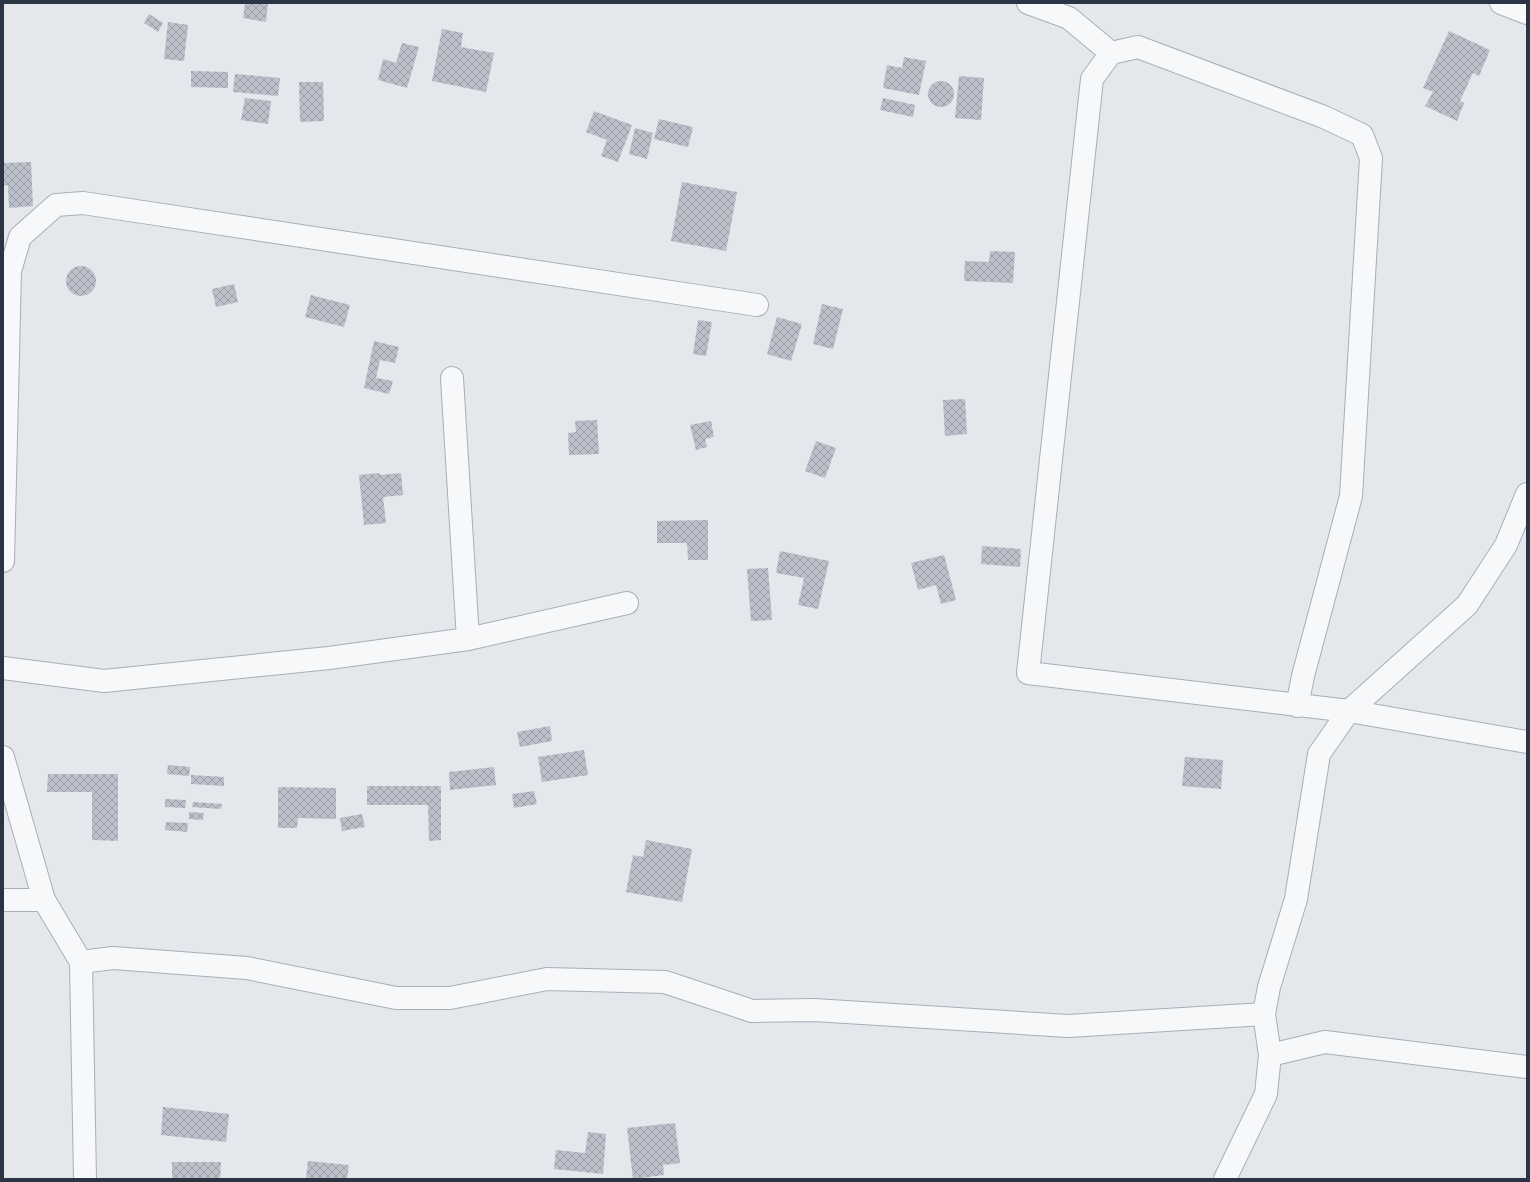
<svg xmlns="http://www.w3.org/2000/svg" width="1530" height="1182" font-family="Barlow,sans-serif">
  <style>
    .building { fill: url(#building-cross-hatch) }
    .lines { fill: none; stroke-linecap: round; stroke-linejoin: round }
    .minor-casing { stroke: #a9aeb7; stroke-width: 24 }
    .minor { stroke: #f7f8fa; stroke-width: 22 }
  </style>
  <defs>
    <pattern id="building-cross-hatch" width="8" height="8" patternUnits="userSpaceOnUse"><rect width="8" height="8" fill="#bbc0ca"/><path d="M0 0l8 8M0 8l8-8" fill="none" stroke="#989da6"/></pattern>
  </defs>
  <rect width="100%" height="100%" fill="#e4e7ec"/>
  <g class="building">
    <polygon points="245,3 268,3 266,22 243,18"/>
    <polygon points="149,14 163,23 158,32 144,23"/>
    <polygon points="168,22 188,25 184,61 164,59"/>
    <polygon points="442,29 463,33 461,47 494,53 486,92 432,81"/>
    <polygon points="1449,31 1490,50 1479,76 1473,73 1460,101 1464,103 1457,121 1425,106 1433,92 1423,88"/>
    <polygon points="402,43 419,47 407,88 378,80 383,59 396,63"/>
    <polygon points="904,57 926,61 919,95 883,88 887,65 902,68"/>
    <polygon points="191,71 228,72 228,88 191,87"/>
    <polygon points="235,74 280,78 278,96 233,92"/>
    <polygon points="959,76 984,78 981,120 955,118"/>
    <circle cx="941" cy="94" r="13"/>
    <polygon points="299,82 323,82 324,121 300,122"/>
    <polygon points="245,98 271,101 268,124 241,120"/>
    <polygon points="883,98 915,105 913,117 880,110"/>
    <polygon points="594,111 632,125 618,162 601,156 607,140 586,132"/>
    <polygon points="659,119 693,127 688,147 654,139"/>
    <polygon points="635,128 653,133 647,159 629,154"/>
    <polygon points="31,162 33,206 9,208 8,185 3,186 3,163"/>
    <polygon points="682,182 737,192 726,251 671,241"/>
    <polygon points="990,251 1015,252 1013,283 964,281 965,261 989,262"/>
    <circle cx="81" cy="281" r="15"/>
    <polygon points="234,284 238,302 216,307 212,289"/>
    <polygon points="311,295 350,305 344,327 305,317"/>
    <polygon points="822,304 843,309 833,349 813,344"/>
    <polygon points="777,317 802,324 791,361 767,354"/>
    <polygon points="698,320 712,322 706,356 693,354"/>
    <polygon points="374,341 399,347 395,363 380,360 376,378 393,381 389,394 364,388"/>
    <polygon points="965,399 967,434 945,436 943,400"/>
    <polygon points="597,420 599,454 569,455 568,433 576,432 575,421"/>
    <polygon points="711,421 714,437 705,439 707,447 696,450 690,425"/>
    <polygon points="816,441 836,448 825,478 805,471"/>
    <polygon points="380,473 380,475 401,473 403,495 383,497 386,523 364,525 359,475"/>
    <polygon points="708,520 708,560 688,560 687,543 657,543 657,521"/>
    <polygon points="982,546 1021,549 1020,567 981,564"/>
    <polygon points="780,551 829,561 818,609 798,605 804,578 776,573"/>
    <polygon points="944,555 956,600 941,604 936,585 918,590 911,563"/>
    <polygon points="768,568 772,620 751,621 747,569"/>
    <polygon points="550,726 552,741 520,747 517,732"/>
    <polygon points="584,750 588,775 542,782 538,757"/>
    <polygon points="1185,757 1223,760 1221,789 1182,786"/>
    <polygon points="168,765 190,767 189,776 167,774"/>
    <polygon points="494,767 496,785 450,790 449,772"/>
    <polygon points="48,774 118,774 118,841 92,840 92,792 47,792"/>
    <polygon points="191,775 224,777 224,786 191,784"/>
    <polygon points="367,786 441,786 441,840 429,841 428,805 367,805"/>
    <polygon points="278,787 336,788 336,819 298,818 297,828 278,828"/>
    <polygon points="534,791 537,804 514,808 512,794"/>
    <polygon points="165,799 186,800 185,808 165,807"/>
    <polygon points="193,802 222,804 221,809 192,807"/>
    <polygon points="189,812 204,813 203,820 189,819"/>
    <polygon points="362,814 365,827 342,831 340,818"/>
    <polygon points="166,822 188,823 187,832 165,830"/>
    <polygon points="646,840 692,849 682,902 626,892 633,855 643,857"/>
    <polygon points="163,1107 229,1114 226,1142 161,1135"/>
    <polygon points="675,1123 680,1163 663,1165 664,1175 633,1179 627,1128"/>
    <polygon points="588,1132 606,1134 603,1174 554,1169 556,1150 585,1153"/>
    <polygon points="308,1161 349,1165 347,1179 306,1179"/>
    <polygon points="172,1162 221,1162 220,1179 172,1179"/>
  </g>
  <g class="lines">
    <defs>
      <g id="minor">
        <polyline points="1028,3 1069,18 1111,53"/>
        <polyline points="1501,3 1527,13"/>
        <polyline points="452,378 468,639"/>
        <polyline points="3,561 10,271 20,237 56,205 83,203 757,305"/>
        <polyline points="3,668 104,681 329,658 468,639 627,603"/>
        <polyline points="1297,706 1303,676 1351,496 1371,158 1362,135 1324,117 1138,47 1111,53 1092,79 1028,673 1349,711 1527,742"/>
        <polyline points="3,757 44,900 81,962 85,1179"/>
        <polyline points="3,900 44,900"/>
        <polyline points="81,962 113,958 247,968 396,998 450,998 547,979 665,982 752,1011 814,1010 1068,1026 1264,1014"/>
        <polyline points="1270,1055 1325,1042 1527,1067"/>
        <polyline points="1225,1179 1266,1094 1270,1055 1264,1014 1269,987 1296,899 1319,754 1349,711 1467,605 1506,545 1527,494"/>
      </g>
    </defs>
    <use href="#minor" class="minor-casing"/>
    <use href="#minor" class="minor"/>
  </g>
  <rect width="1530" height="1182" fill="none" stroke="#2b3445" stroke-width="8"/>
</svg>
